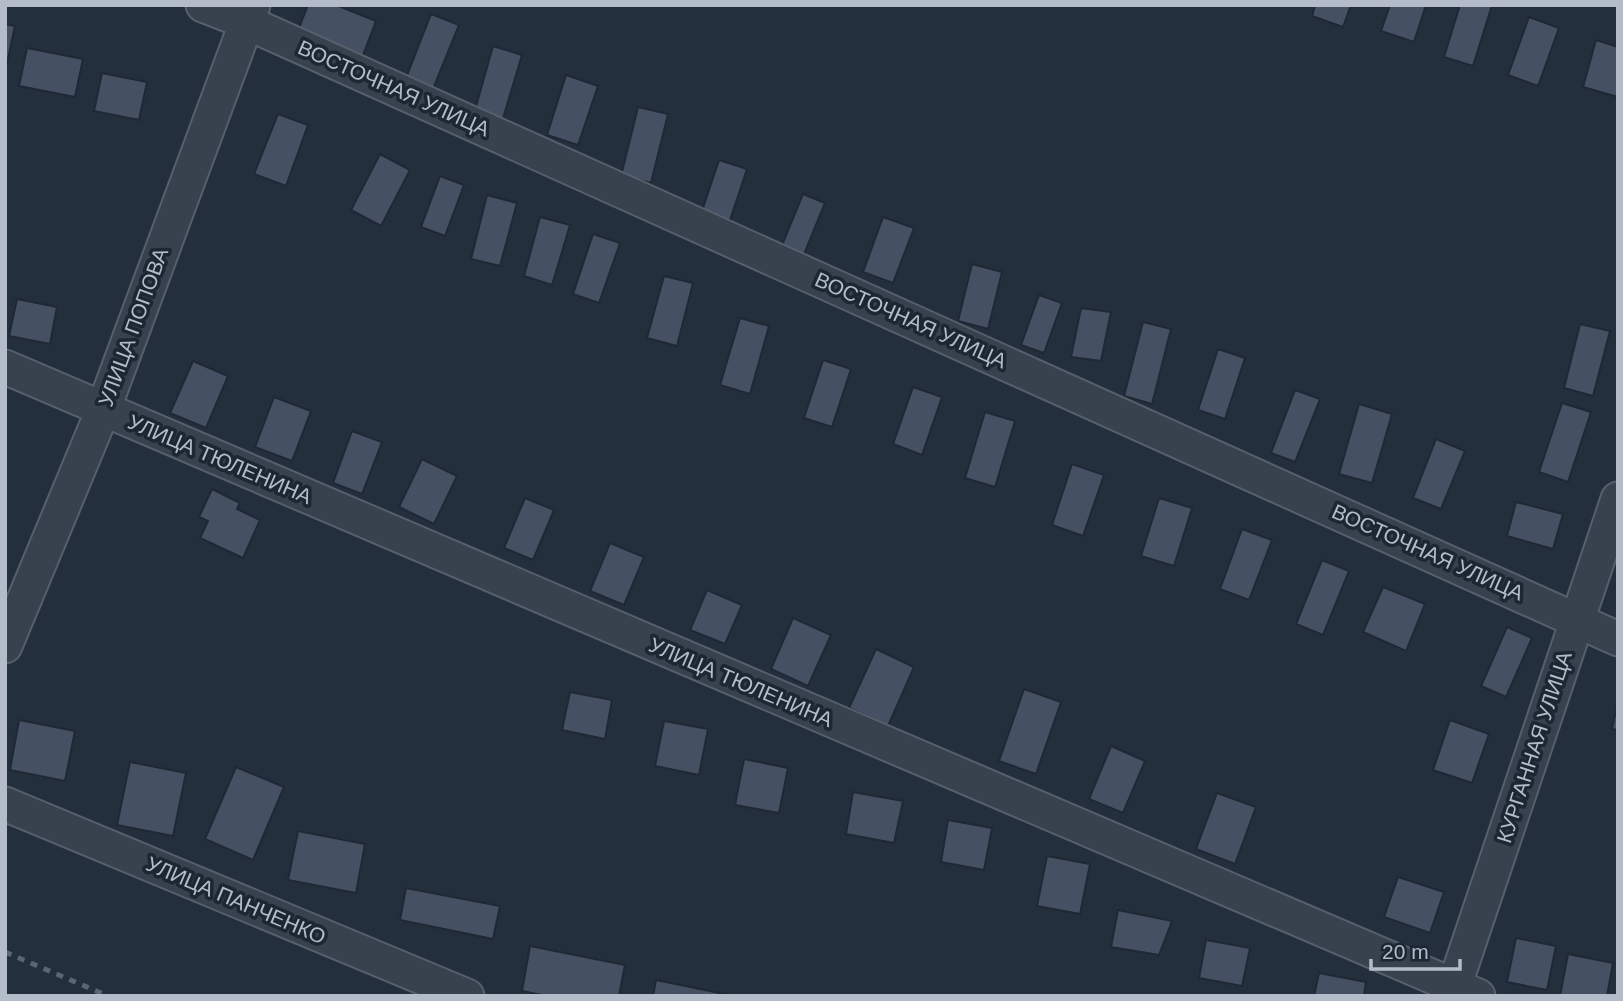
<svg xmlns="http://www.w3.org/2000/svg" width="1623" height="1001" font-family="Helvetica,sans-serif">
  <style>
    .building { fill: #455162; stroke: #1f2835; stroke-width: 2 }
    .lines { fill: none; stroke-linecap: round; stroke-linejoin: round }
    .minor-casing { stroke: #565f6c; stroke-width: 37 }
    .minor { stroke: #38414e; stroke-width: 33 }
    .rail { stroke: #5a6575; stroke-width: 5; stroke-dasharray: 7 7; stroke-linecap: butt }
    .labels { text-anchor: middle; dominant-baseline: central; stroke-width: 7; stroke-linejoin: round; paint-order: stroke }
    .street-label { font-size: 21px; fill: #b4bcc9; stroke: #1d2633 }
  </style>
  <rect width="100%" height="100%" fill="#242f3e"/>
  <g class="building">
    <polygon points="308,5 336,5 376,21 360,63 295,38"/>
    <polygon points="1315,5 1351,5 1343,27 1312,16"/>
    <polygon points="1390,5 1426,5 1414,42 1381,31"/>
    <polygon points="1460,5 1492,5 1473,66 1444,57"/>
    <polygon points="431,14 459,25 433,89 406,78"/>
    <polygon points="1529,17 1559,28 1538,86 1508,75"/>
    <polygon points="5,24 15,26 6,68 5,68"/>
    <polygon points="1596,40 1618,47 1618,97 1583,87"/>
    <polygon points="493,46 522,55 501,125 473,117"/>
    <polygon points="27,48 83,59 75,97 19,86"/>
    <polygon points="102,73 147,82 139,120 94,111"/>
    <polygon points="566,75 598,86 578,145 547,135"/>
    <polygon points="638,107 668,114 651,183 621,176"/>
    <polygon points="278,114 308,125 286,186 254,174"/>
    <polygon points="380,154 410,170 381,226 351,210"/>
    <polygon points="719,160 747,169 727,229 699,220"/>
    <polygon points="440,176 464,185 445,236 421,227"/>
    <polygon points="803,194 825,203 802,259 780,250"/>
    <polygon points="487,195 517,203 500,266 471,259"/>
    <polygon points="540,217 570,225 552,285 524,276"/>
    <polygon points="883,217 914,228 893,283 863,272"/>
    <polygon points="593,234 620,243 599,303 573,294"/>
    <polygon points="972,264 1002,272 988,329 958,321"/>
    <polygon points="664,276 693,283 677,346 647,338"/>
    <polygon points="1039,295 1062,303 1044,353 1021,345"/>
    <polygon points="17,299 57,307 50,344 9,336"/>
    <polygon points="1081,308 1111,312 1101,361 1071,357"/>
    <polygon points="740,318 769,326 750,394 720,385"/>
    <polygon points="1143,322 1171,329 1152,404 1124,396"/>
    <polygon points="1580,324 1610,331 1593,396 1564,388"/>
    <polygon points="1218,349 1245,358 1225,419 1198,410"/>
    <polygon points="823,360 851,369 832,427 804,418"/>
    <polygon points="193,361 228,376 206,428 170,413"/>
    <polygon points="913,387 942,397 922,455 893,444"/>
    <polygon points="1295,390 1320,399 1295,462 1271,453"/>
    <polygon points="274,397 311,411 292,461 255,447"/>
    <polygon points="1562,403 1591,412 1568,482 1539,472"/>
    <polygon points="1359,404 1392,414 1372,483 1339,474"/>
    <polygon points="985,412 1015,421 995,487 965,478"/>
    <polygon points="352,431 382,442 362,494 333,483"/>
    <polygon points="1436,439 1465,451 1441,509 1413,498"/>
    <polygon points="422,459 457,476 434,524 399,507"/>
    <polygon points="1072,464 1104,475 1083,536 1052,525"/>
    <polygon points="212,489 240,503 237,509 260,520 243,558 200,538 208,521 199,517"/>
    <polygon points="525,498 554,510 533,560 504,548"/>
    <polygon points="1159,498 1192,508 1174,566 1141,556"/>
    <polygon points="1516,502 1563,514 1553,549 1507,536"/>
    <polygon points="1242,529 1272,540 1249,600 1220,589"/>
    <polygon points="610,543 644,557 624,605 590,591"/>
    <polygon points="1322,560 1349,571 1323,635 1296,624"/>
    <polygon points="1383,587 1425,604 1406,651 1363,632"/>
    <polygon points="707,590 742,605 725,644 690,630"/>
    <polygon points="793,618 831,635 808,686 771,669"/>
    <polygon points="1507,627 1532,638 1506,697 1481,686"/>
    <polygon points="876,649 914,667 888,726 849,708"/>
    <polygon points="1024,689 1061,702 1036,774 999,761"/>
    <polygon points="570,692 612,700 605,739 562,730"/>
    <polygon points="1618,702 1618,730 1612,729"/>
    <polygon points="19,720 75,731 65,781 10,770"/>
    <polygon points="1450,720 1489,734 1472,783 1433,770"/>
    <polygon points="664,721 708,729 699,775 655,766"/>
    <polygon points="1111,746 1145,761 1123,813 1089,799"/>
    <polygon points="744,759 788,768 779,813 735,805"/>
    <polygon points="130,762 186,773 173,836 117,825"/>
    <polygon points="236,767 284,787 253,860 205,839"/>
    <polygon points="853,792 903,801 894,843 846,834"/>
    <polygon points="1217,793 1256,807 1235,864 1196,849"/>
    <polygon points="948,820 992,828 984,870 941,862"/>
    <polygon points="298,831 365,844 356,893 288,880"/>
    <polygon points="1047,856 1090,864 1080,914 1037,906"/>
    <polygon points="1398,877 1444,892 1430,933 1384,917"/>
    <polygon points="406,888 500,906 493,939 400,920"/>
    <polygon points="1118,910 1172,921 1159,955 1111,947"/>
    <polygon points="1516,938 1556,946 1547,990 1507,982"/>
    <polygon points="1206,940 1250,948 1242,986 1199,978"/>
    <polygon points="530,946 625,965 619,996 547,996 522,991"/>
    <polygon points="1568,954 1613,963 1607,996 1560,996"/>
    <polygon points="1319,973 1366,982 1364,996 1314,996"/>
    <polygon points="656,980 734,996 653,996"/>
  </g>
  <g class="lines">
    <defs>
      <g id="minor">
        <polyline points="203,5 246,22 1618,639"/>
        <polyline points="5,367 1478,996"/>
        <polyline points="5,646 103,410 253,5"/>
        <polyline points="5,804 467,996"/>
        <polyline points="1451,996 1618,499"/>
      </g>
    </defs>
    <use href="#minor" class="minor-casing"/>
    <use href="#minor" class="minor"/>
    <polyline class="rail" points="5,952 108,996"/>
  </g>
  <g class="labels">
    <g class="street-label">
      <text transform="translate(394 88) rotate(24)">ВОСТОЧНАЯ УЛИЦА</text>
      <text transform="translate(911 320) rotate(24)">ВОСТОЧНАЯ УЛИЦА</text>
      <text transform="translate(133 327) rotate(-70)">УЛИЦА ПОПОВА</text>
      <text transform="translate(220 459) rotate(23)">УЛИЦА ТЮЛЕНИНА</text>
      <text transform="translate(1428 552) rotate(24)">ВОСТОЧНАЯ УЛИЦА</text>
      <text transform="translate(741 682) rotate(23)">УЛИЦА ТЮЛЕНИНА</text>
      <text transform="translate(1534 747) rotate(-72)">КУРГАННАЯ УЛИЦА</text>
      <text transform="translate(236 900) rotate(23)">УЛИЦА ПАНЧЕНКО</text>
    </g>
  </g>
  <rect width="1623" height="1001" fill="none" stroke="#b4bcc9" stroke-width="14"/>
  <path d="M1371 959v10h89v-10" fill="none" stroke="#b4bcc9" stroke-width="3.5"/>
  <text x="1382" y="959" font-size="21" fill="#b4bcc9" stroke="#1d2633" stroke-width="5" paint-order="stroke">20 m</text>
</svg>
